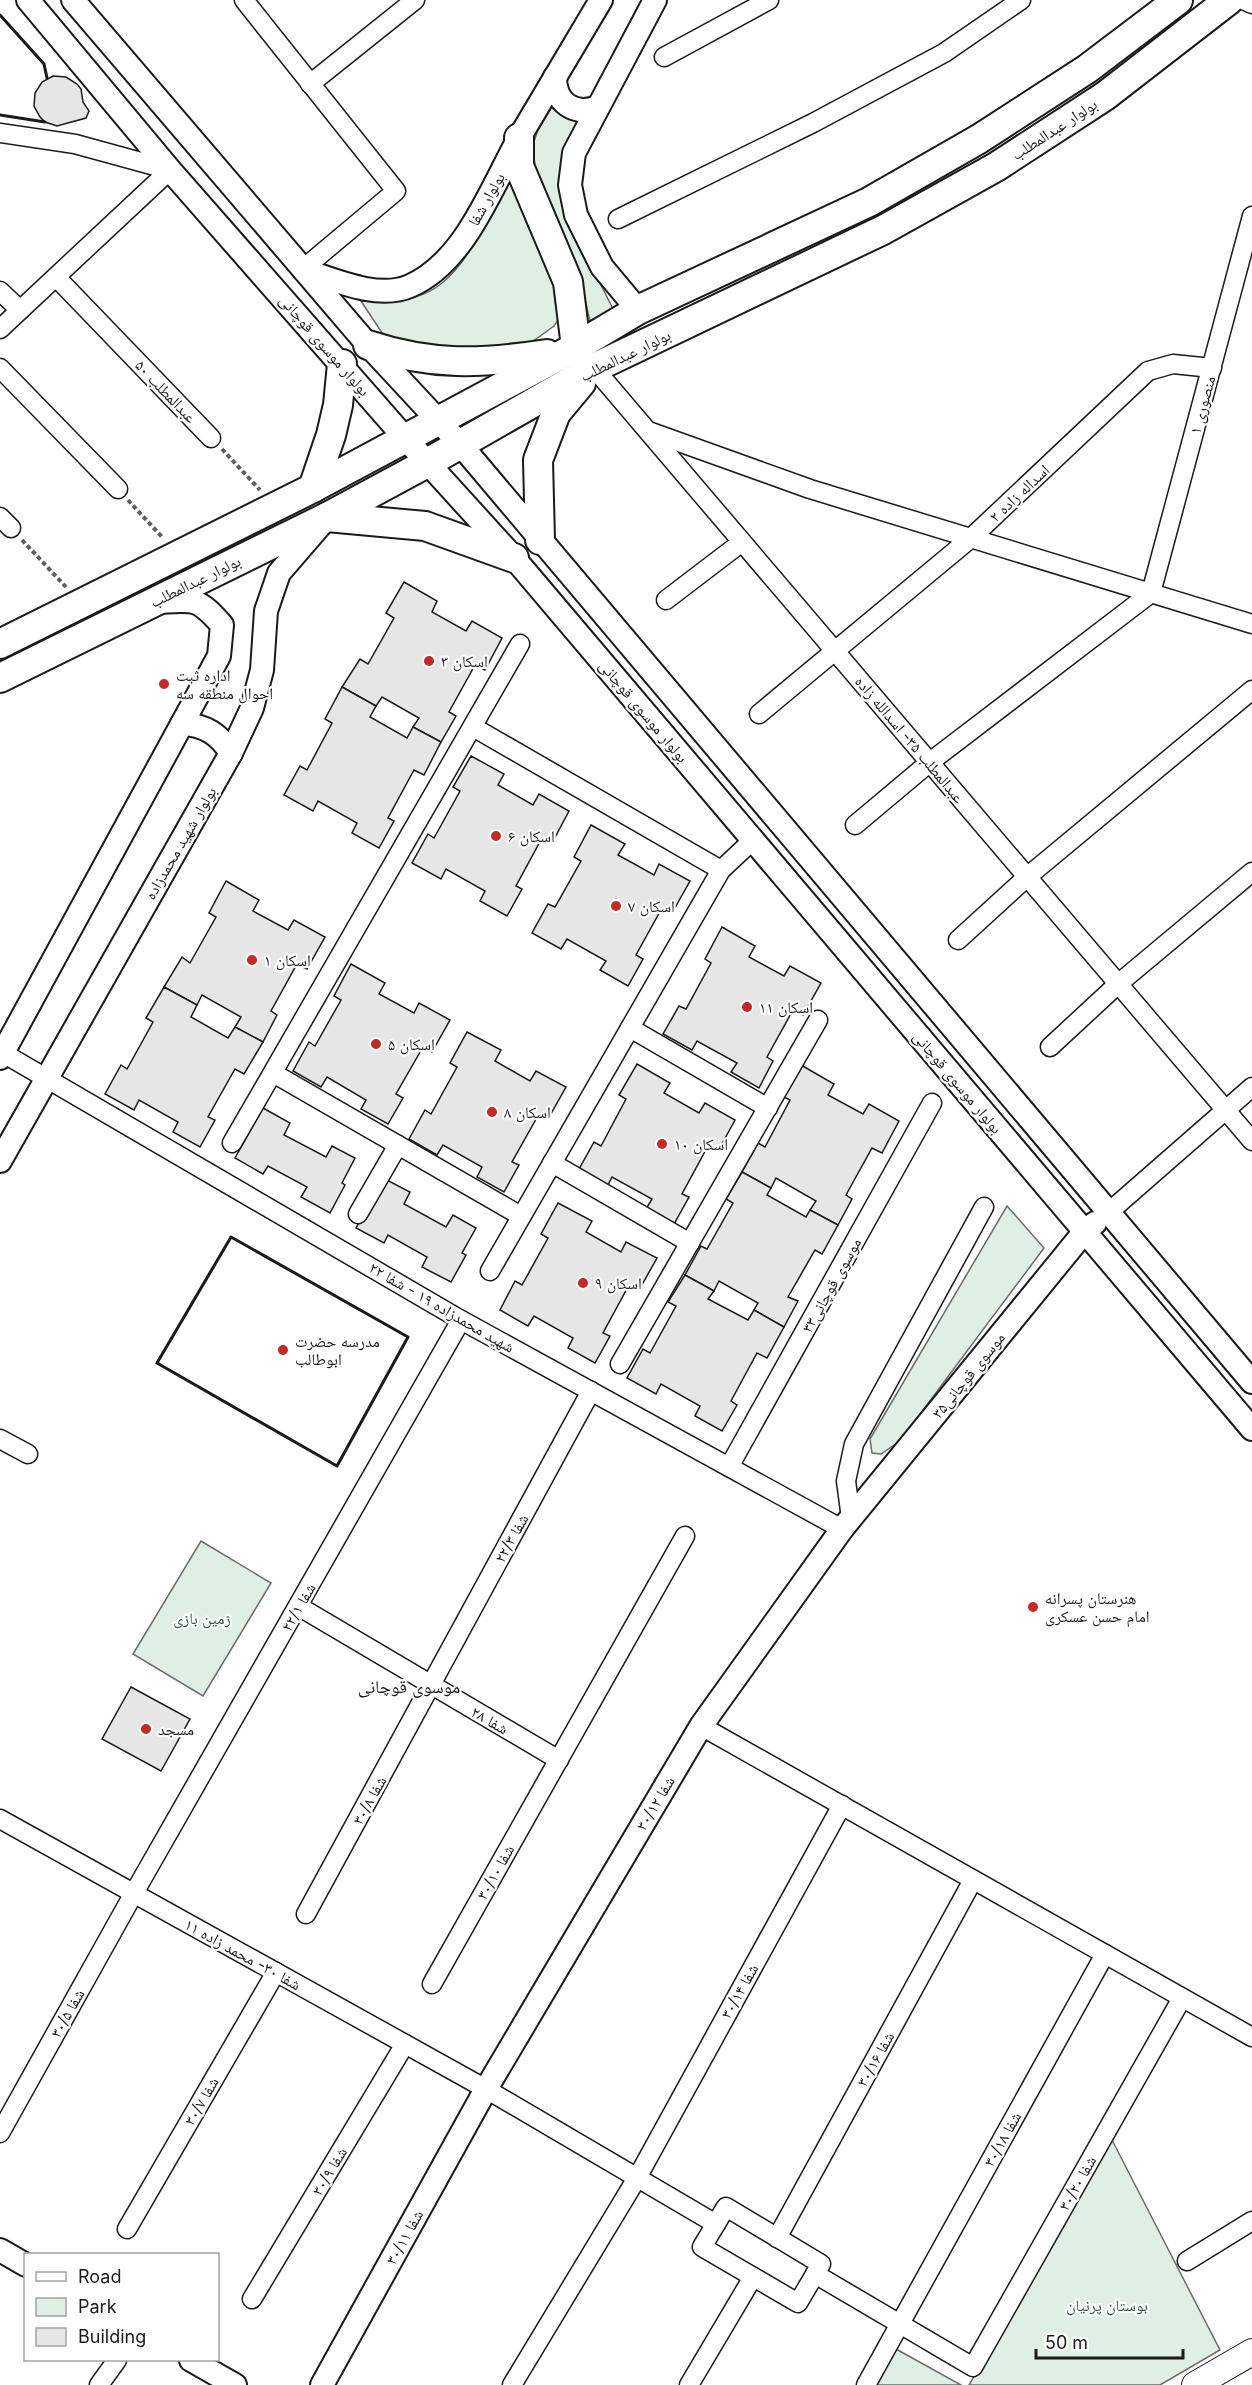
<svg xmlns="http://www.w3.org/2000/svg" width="1252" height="2385" font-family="Inter,'Noto Naskh Arabic',sans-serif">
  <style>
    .green { fill: #e0efe3; stroke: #6a6a6a; stroke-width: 1.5 }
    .building { fill: #e6e6e6; stroke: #1a1a1a; stroke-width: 1.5 }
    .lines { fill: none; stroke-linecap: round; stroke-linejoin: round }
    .minor-casing { stroke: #1a1a1a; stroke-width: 21 }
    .tertiary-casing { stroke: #1a1a1a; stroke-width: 26 }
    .secondary-casing { stroke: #1a1a1a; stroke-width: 28 }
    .primary-casing { stroke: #1a1a1a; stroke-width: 32 }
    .path { stroke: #5f5f5f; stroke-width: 4; stroke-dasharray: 4.5 3; stroke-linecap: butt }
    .minor { stroke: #fff; stroke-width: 18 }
    .tertiary { stroke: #fff; stroke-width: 22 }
    .secondary { stroke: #fff; stroke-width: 26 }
    .primary { stroke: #fff; stroke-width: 28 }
    .wall { stroke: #1a1a1a; stroke-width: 3 }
    .poi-dot { fill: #c62828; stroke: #fff; stroke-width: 2 }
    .labels { text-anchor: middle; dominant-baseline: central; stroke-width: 4.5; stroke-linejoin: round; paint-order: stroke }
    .street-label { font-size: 16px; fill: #1a1a1a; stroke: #fff }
    .poi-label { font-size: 16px; fill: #1a1a1a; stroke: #fff; text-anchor: start }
    .park-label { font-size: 16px; fill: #2b5a34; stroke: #fff }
    .neighbourhood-label { font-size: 18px; fill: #1a1a1a; stroke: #fff }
  </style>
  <rect width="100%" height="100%" fill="#fff"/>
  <g class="green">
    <polygon points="552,106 580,117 580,243 613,309 590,321 578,270 536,170 532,147 538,130"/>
    <path d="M507 181 522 198 561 289 562 314 554 326 529 344 514 351 401 345 382 333 361 301C387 303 421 301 442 283 470 261 490 213 507 181Z"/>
    <polygon points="1007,1206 1044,1248 900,1441 881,1454 872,1453 870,1439"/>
    <polygon points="201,1541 271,1583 203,1696 133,1654"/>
    <polygon points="1112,2140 1220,2350 1160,2385 969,2385"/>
    <polygon points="896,2349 961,2385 875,2385"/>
  </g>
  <g class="building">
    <polygon points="53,76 66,77 77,84 81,89 83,102 89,111 86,118 57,126 45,122 40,117 34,106 35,93 42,82"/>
    <polygon points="404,582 437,601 432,612 466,631 472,621 502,638 485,670 475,665 449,712 456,716 441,742 413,727 419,718 382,697 376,706 342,687 360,659 368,664 394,618 386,613"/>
    <polygon points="342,687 376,706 370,717 407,738 413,727 441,742 424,775 414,770 388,818 394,821 379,848 352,833 357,823 318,801 313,811 284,795 300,766 307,770 332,723 325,719"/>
    <polygon points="471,756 504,774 498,785 533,805 539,794 569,811 552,843 542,838 516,886 522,889 507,916 480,901 485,891 446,869 441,879 412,863 428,834 434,838 460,791 453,787"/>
    <polygon points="591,825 625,844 618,855 654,875 659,864 690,881 672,913 662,908 636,955 643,959 628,986 600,970 606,961 567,939 561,949 532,933 548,904 555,907 581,861 574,857"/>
    <polygon points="226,881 259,900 253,911 288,930 294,920 325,937 307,969 297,964 271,1011 277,1015 263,1042 235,1027 241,1017 202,995 197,1005 164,987 182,957 190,963 216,917 209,913"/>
    <polygon points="722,927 755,946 749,957 784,976 790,966 821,983 803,1015 793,1010 767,1057 773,1061 759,1088 731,1072 737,1063 697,1041 692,1050 663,1034 679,1006 686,1009 711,963 705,959"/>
    <polygon points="351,964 385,983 379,994 414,1013 419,1003 450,1020 432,1052 423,1047 396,1094 403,1098 388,1124 361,1109 366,1100 327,1077 321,1087 293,1071 309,1042 315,1046 341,1000 334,996"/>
    <polygon points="164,987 197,1005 191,1017 228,1038 235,1027 263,1042 244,1074 235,1069 208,1117 215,1120 200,1147 173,1132 178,1122 139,1100 134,1110 105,1094 121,1065 127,1069 153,1022 146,1018"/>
    <polygon points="467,1032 501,1050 495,1061 530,1081 536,1071 566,1087 548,1119 539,1114 512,1162 519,1165 504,1192 477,1177 482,1167 443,1145 437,1155 409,1139 425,1110 431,1114 457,1067 450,1063"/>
    <polygon points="637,1064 670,1083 664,1093 699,1113 705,1103 735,1120 718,1151 708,1146 682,1194 689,1197 674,1224 646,1209 652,1199 612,1177 607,1187 578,1171 594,1142 601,1146 626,1099 619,1095"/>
    <polygon points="801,1065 834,1084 828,1095 863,1114 869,1104 899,1121 882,1153 872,1148 846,1195 852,1199 838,1225 810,1210 816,1201 776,1178 771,1188 742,1172 758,1143 765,1147 790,1100 784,1097"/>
    <polygon points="263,1108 290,1123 284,1135 326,1157 332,1146 355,1158 342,1183 345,1185 330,1213 301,1197 307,1187 268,1166 263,1174 235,1158"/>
    <polygon points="742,1172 771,1188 767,1195 806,1217 810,1210 838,1225 822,1254 815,1250 788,1297 798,1301 784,1327 754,1310 758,1303 719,1281 714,1291 685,1275 701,1246 707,1249 733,1203 726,1199"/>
    <polygon points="383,1178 410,1192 404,1204 446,1227 453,1215 476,1228 462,1253 466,1255 451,1282 422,1267 427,1257 388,1235 384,1243 356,1228"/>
    <polygon points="558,1203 592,1221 586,1232 621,1252 626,1242 657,1258 639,1290 629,1285 603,1333 610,1336 595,1363 568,1348 573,1338 534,1316 528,1326 500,1310 515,1281 522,1285 548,1238 541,1234"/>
    <polygon points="685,1275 714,1291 708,1299 748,1320 754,1310 784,1327 767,1358 757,1353 731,1401 737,1405 722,1431 695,1416 700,1406 661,1384 656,1394 627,1378 643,1349 650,1353 676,1306 668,1302"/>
    <polygon points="131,1687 190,1719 161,1771 102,1739"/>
  </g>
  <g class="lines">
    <defs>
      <g id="minor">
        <polyline points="244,0 396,191 303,269"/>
        <polyline points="1243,0 1252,4"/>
        <polyline points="664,57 769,0"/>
        <polyline points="310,84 415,0"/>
        <polyline points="0,133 75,144 170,170"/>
        <polyline points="618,219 813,123 944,53 1021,0"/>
        <polyline points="56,277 211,438"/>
        <polyline points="0,291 20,310"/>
        <polyline points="0,329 170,170"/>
        <polyline points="0,368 118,489"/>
        <polyline points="594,368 1252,1141"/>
        <polyline points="651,432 810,489 1252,624"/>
        <polyline points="0,517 11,528"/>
        <polyline points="666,600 742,542"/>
        <polyline points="759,714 971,538 1148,371 1173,364 1212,368"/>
        <polyline points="473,727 721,870"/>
        <polyline points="855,825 930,762 1151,593 1252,216"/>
        <polyline points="958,940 1027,877 1252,690"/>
        <polyline points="630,1028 768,1108"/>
        <polyline points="1050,1047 1118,984 1252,872"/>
        <polyline points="3,1053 461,1320 842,1529"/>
        <polyline points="273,1073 521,1216"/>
        <polyline points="232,1143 520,644"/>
        <polyline points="552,1163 690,1243"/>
        <polyline points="1109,1212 1252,1087"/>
        <polyline points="358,1214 398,1145"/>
        <polyline points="490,1271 721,870 753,840"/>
        <polyline points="620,1364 818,1020"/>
        <polyline points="0,1439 28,1454"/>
        <polyline points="729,1467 932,1103"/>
        <polyline points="851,1518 846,1481 854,1444 984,1207"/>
        <polyline points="298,1606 559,1760"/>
        <polyline points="701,1726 1252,2037"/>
        <polyline points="0,1819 486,2089 716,2224"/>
        <polyline points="306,1914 591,1391"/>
        <polyline points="432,1984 685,1536"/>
        <polyline points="0,2133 134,1893 461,1320"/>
        <polygon points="726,2207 821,2264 798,2303 702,2247"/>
        <polyline points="127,2229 276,1972"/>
        <polyline points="777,2238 973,1880"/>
        <polyline points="1187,2261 1252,2221"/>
        <polyline points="815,2274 973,2367 1182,1998"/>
        <polyline points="252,2299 405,2044"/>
        <polyline points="99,2385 117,2360"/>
        <polyline points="512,2385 637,2178 842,1805"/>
        <polyline points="689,2385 753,2277"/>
        <polyline points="866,2385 1105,1954"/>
      </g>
      <g id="tertiary">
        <polyline points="28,0 170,170 405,438 514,558 1252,1429"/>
        <polyline points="73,0 368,345 460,444 1252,1382"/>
        <path d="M555 77C555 103 574 116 598 107"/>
        <path d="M304 270C334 280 379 300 410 286 465 262 491 188 519 138 546 92 574 46 601 0"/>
        <polyline points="638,310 602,267 576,215 570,185 574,153 655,0"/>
        <path d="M182 724C205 725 219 734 231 753"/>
        <path d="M0 1058 219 656 222 625C197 597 195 600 159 602"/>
        <polyline points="0,1161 231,753 252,708 262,670 266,611 279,573 323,522"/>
        <polyline points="0,2250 26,2265"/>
        <polyline points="191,2360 235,2385"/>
        <polyline points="322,2385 486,2089 701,1726 842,1529 1085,1231 1095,1223"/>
      </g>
      <polyline id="secondary" points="1195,2385 1252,2352"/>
      <g id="primary">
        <polyline points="519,138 519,166 568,282 576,347"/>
        <path d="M368 345C432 366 481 364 547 354"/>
        <polyline points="313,488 331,435 338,405 342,364"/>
        <polyline points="327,517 425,526 514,558"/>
        <polyline points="540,540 538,460 556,413 581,383"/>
        <polyline points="0,644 313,488 576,347 638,310 869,202 979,139 1087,69 1178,0"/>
        <polyline points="0,678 327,517 429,462 594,368 883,230 996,167 1105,96 1229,0"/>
      </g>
    </defs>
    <use href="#minor" class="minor-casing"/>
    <use href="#tertiary" class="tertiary-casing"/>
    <use href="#secondary" class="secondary-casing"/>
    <use href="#primary" class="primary-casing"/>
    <g class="path">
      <polyline points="222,449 260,490"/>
      <polyline points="128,500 162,537"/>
      <polyline points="22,540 66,587"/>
    </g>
    <use href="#minor" class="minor"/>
    <use href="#tertiary" class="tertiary"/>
    <use href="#secondary" class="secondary"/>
    <use href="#primary" class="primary"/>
    <g class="wall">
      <polyline points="0,15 44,64 47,78"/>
      <polyline points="0,115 45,122"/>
      <polygon points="231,1237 408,1337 337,1466 157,1363"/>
    </g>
  </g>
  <g class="poi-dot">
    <circle cx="429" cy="661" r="6"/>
    <circle cx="164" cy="684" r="6"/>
    <circle cx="496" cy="836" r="6"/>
    <circle cx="616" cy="906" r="6"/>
    <circle cx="252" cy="960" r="6"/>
    <circle cx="747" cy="1007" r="6"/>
    <circle cx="376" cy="1044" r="6"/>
    <circle cx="492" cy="1112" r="6"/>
    <circle cx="662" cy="1144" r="6"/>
    <circle cx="583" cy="1283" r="6"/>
    <circle cx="283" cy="1350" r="6"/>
    <circle cx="1033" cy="1607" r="6"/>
    <circle cx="146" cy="1729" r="6"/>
  </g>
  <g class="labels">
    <g class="street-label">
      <text transform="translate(1054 129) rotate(-33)">بولوار عبدالمطلب</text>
      <text transform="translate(486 199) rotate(-61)">بولوار شفا</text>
      <text transform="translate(325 345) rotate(49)">بولوار موسوی قوچانی</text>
      <text transform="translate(625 355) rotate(-26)">بولوار عبدالمطلب</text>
      <text transform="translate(166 391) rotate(46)">عبدالمطلب ۵۰</text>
      <text transform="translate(1202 405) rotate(-75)">منصوری ۱</text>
      <text transform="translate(1019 493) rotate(-43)">اسداله زاده ۲</text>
      <text transform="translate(195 581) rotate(-26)">بولوار عبدالمطلب</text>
      <text transform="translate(644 711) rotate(50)">بولوار موسوی قوچانی</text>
      <text transform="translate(910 739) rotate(50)">عبدالمطلب ۳۵- اسدالله زاده</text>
      <text transform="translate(180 843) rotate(-60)">بولوار شهید محمدزاده</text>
      <text transform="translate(958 1082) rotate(50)">بولوار موسوی قوچانی</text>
      <text transform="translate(831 1285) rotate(-61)">موسوی قوچانی۳۳</text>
      <text transform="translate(442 1307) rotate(30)">شهید محمدزاده ۱۹ - شفا ۲۲</text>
      <text transform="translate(968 1375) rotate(-51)">موسوی قوچانی۳۵</text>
      <text transform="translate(511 1538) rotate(-61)">شفا ۲۲/۳</text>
      <text transform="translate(298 1607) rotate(-60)">۲۲/۱ شفا</text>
      <text transform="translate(490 1720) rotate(30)">شفا ۲۸</text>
      <text transform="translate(369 1800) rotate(-61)">شفا ۳۰/۸</text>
      <text transform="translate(655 1803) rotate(-59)">شفا ۳۰/۱۲</text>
      <text transform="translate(495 1872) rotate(-61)">شفا ۳۰/۱۰</text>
      <text transform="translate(243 1954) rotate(29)">شفا ۳۰- محمد زاده ۱۱</text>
      <text transform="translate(739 1991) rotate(-61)">شفا ۳۰/۱۴</text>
      <text transform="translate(67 2013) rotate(-61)">۳۰/۵ شفا</text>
      <text transform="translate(875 2059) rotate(-61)">شفا ۳۰/۱۶</text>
      <text transform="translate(201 2101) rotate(-60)">۳۰/۷ شفا</text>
      <text transform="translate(1002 2139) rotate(-61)">شفا ۳۰/۱۸</text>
      <text transform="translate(329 2171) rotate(-59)">۳۰/۹ شفا</text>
      <text transform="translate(1077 2183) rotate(-61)">شفا ۳۰/۲۰</text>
      <text transform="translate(404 2237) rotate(-61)">شفا ۳۰/۱۱</text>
    </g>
    <g class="poi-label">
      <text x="441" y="661">اسکان ۳</text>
      <text x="176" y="675">اداره ثبت<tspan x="176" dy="18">احوال منطقه سه</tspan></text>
      <text x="508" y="836">اسکان ۶</text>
      <text x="628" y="906">اسکان ۷</text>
      <text x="264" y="960">اسکان ۱</text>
      <text x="759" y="1007">اسکان ۱۱</text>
      <text x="388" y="1044">اسکان ۵</text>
      <text x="504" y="1112">اسکان ۸</text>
      <text x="674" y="1144">اسکان ۱۰</text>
      <text x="595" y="1283">اسکان ۹</text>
      <text x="295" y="1341">مدرسه حضرت<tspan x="295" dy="18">ابوطالب</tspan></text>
      <text x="1045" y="1598">هنرستان پسرانه<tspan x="1045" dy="18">امام حسن عسکری</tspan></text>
      <text x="158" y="1729">مسجد</text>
    </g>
    <g class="park-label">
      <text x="202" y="1618">زمین بازی</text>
      <text x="1107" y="2305">بوستان پرنیان</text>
    </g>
    <g class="neighbourhood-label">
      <text x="409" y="1686">موسوی قوچانی</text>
    </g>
  </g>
  <rect x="24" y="2253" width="195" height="108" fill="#ffffff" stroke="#a3a3a3" stroke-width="1.5"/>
  <rect x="36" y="2272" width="30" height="9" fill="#ffffff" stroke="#a3a3a3" stroke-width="1.5"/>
  <text x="78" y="2283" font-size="18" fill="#1a1a1a">Road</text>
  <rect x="36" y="2298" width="30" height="18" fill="#e0efe3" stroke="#a3a3a3" stroke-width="1.5"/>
  <text x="78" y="2313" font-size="18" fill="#1a1a1a">Park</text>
  <rect x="36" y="2328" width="30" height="18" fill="#e6e6e6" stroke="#a3a3a3" stroke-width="1.5"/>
  <text x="78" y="2343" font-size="18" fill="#1a1a1a">Building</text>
  <path d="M1036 2349v9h147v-9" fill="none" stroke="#1a1a1a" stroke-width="3"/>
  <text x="1045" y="2349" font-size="18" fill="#1a1a1a" stroke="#ffffff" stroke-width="4.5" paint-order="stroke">50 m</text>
</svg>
